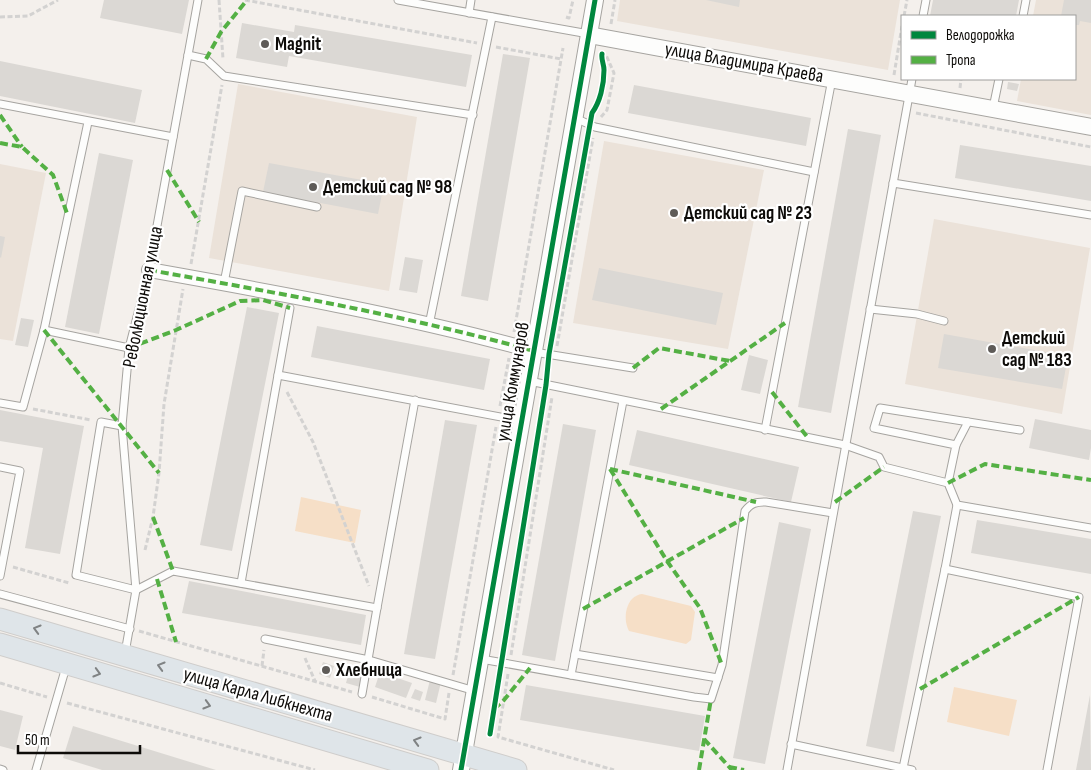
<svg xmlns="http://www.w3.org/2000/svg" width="1091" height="770" font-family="'Sofia Sans Condensed',sans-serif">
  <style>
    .built { fill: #ebe2d9 }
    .green { fill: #f6dfc7 }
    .building { fill: #dbd8d4 }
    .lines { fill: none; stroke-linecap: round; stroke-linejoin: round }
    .service-casing { stroke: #a6a4a0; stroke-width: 9 }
    .minor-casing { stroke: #a6a4a0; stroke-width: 16 }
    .tertiary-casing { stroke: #a6a4a0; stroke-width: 18 }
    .primary-casing { stroke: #cfcdcb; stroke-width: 23 }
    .path { stroke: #d3d2d1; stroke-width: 3; stroke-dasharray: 5 2.5; stroke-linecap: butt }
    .service { stroke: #fdfdfc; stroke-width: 7 }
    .minor { stroke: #fdfdfc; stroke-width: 14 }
    .tertiary { stroke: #fdfdfc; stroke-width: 16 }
    .primary { stroke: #dfe5e9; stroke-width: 21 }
    .quiet { stroke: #54b044; stroke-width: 4; stroke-dasharray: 8 4; stroke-linecap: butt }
    .cycleway-casing { stroke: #fff; stroke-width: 8 }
    .cycleway { stroke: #00873e; stroke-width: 5 }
    .oneway { stroke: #808384 }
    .poi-dot { fill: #5e5b58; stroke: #fff; stroke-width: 2 }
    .labels { text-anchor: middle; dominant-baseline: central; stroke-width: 4.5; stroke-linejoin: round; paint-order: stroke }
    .poi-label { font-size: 19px; font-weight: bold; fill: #0d0b08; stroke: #fff; text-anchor: start }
    .street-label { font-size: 19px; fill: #0d0b08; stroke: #fff }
  </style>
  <rect width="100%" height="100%" fill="#f4f0ec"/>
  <g class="built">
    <polygon points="620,0 900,0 888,70 617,21"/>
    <polygon points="1036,0 1091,0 1091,115 1017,101 1021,79 1075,79 1075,16 1033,16"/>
    <polygon points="238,84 417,117 389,291 209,258"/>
    <polygon points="604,141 764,170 728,349 573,323"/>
    <polygon points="0,164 46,173 13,341 0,339"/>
    <polygon points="934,219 1090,248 1062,414 905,384"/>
  </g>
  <g class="green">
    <polygon points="301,497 361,510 355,543 295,531"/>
    <path d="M642 594 691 606 695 612 691 640 686 644 629 631C622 618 626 596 642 594Z"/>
    <polygon points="954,687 1017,700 1009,736 947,722"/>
  </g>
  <g class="building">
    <polygon points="104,0 189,0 182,34 100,18"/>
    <polygon points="706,0 740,0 739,7"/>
    <polygon points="933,0 1019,0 1016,16 930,16"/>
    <polygon points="1064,0 1091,0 1091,23 1080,21 1079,25 1075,25 1075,16 1061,16"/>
    <polygon points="242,23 294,32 295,25 472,55 466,87 289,56 287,67 236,58"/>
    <polygon points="503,54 530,58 488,301 461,296"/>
    <polygon points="0,61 142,90 135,123 0,96"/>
    <polygon points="1008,82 1019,84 1017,91 1007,89"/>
    <polygon points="634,85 811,118 806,146 628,113"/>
    <polygon points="848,129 881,135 831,413 798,407"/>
    <polygon points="960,145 1091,166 1091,201 955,178"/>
    <polygon points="99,153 133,160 99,334 65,327"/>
    <polygon points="269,163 384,184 378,214 263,192"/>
    <polygon points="0,236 5,237 1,258 0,257"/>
    <polygon points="405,257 423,260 417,293 399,290"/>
    <polygon points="599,268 723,293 716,325 592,300"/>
    <polygon points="247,307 279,313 232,551 200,545"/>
    <polygon points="21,318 34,320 28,347 15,345"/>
    <polygon points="317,326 490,359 484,390 311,357"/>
    <polygon points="944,334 1068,356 1062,389 938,368"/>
    <polygon points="749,355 768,360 760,394 741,390"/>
    <polygon points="0,410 84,426 60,554 25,548 43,448 0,441"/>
    <polygon points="1035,419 1091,430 1091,448 1089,460 1029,448"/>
    <polygon points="445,420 477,425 435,659 404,654"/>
    <polygon points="563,424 596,430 555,661 522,655"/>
    <polygon points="637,430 799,467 791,502 629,465"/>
    <polygon points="913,511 941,516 894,752 866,746"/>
    <polygon points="977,520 1091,539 1091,574 971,553"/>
    <polygon points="779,522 811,529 765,764 733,758"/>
    <polygon points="189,581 366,615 361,645 182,613"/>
    <polygon points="323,662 334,666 330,678 319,674"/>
    <polygon points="349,672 363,676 360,687 346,683"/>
    <polygon points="380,672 412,683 406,698 375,687"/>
    <polygon points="430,680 441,682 436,703 425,700"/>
    <polygon points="526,685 705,716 699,751 520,720"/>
    <polygon points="415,689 423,692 420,701 411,698"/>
    <polygon points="1090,695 1091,770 1076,770"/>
    <polygon points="0,710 23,716 15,750 0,746"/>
    <polygon points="73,726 216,770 102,770 63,758"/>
  </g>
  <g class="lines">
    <defs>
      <g id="service">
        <polyline points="398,0 589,34"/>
        <polyline points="469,13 471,0"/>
        <polyline points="923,16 926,0"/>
        <polyline points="1023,16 1026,0"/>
        <polyline points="188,55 206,59 224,76 473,115"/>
        <polyline points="0,104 173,137"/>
        <polyline points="993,108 999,79"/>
        <polyline points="575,118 595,127 814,172"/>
        <polyline points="88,122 44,330 129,348"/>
        <polyline points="893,183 1091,215"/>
        <polyline points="224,283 242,191 317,207"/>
        <polyline points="870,309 917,314 944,321"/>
        <polyline points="429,325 492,17"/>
        <polyline points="534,352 633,368"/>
        <polyline points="278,375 290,308"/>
        <polyline points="529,381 845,445 879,457 884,467 948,483 957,505 1091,528"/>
        <polyline points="0,403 23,407 44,330"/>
        <polyline points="122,426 101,422 76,575 136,590 173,571 377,608 362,694"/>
        <polyline points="765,430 832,79"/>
        <polyline points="956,445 968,422"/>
        <polyline points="0,467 20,471 0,576"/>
        <polyline points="948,483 956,445 874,428 880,408 1020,430"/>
        <polyline points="945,569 957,505"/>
        <polyline points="241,583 278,375 522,421"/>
        <polyline points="0,594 130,629"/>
        <polyline points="377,608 415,400"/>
        <polyline points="265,639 369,660 475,691"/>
        <polyline points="125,653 136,590 122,426 129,348 149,270 198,0"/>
        <polyline points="575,654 718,678"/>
        <path d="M481 659 694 697 711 699 722 665 745 511C751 503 756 502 766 502L833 513"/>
        <polyline points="571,675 623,401"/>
        <polyline points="791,744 912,770"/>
        <polyline points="903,768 945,569 1079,597 1047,770"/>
        <polyline points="0,769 3,770"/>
        <polyline points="36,770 66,667"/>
        <polyline points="787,770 912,79"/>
      </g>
      <path id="minor" d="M149 270C278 293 408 316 534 351"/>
      <g id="tertiary">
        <polyline points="589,35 1091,127"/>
        <polyline points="461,770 595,0"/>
      </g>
      <g id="primary">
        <polyline points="0,619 516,770"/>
        <polyline points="0,644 428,770"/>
      </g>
    </defs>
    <use href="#service" class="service-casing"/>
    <use href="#minor" class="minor-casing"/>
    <use href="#tertiary" class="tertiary-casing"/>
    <use href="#primary" class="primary-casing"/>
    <g class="path">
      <polyline points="219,0 223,59"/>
      <polyline points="245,0 477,43"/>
      <polyline points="904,16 907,0"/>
      <polyline points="0,17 28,16 58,0"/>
      <polyline points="566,17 569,18 573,0"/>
      <polyline points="611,24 615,0"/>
      <polyline points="496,47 561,59"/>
      <polyline points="894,75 902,26"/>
      <polyline points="960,88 961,79"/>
      <polyline points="916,113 1091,147"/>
      <polyline points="601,117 607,110 614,73 606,55"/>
      <polyline points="191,264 222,85"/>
      <polyline points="514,332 563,48"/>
      <polyline points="557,346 593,138"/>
      <polyline points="287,392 313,442 369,586"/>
      <polyline points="500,406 509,358"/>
      <polyline points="33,409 91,420"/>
      <polyline points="145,550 153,517 159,473 164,404 183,289"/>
      <polyline points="13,567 69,583"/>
      <polyline points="139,631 352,692"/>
      <polyline points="511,655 552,397"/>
      <polyline points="305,658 315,681"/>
      <polyline points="262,666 264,650"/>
      <polyline points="508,674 498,737 614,770"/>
      <polyline points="453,675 496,427"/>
      <polyline points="0,683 47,697"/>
      <polyline points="372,697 445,719 449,693"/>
      <polyline points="67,703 315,770"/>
    </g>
    <use href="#service" class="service"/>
    <use href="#minor" class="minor"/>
    <use href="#tertiary" class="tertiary"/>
    <use href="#primary" class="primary"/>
    <g class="quiet">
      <polyline points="206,59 221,32 247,0"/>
      <polyline points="0,115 22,147"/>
      <polyline points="0,143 22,147 53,175 68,216"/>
      <polyline points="167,170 199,222"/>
      <path d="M149 270C278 293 408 316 534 351"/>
      <polyline points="44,330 159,473"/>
      <polyline points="129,348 176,330 240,301 263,300 290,308"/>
      <polyline points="633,368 659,348 730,361"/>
      <polyline points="772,392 808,438"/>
      <polyline points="661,409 785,323"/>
      <polyline points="610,469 667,561 700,608 722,665"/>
      <polyline points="610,469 756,502"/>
      <polyline points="948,483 985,464 1091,480"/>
      <polyline points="835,502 884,467"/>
      <polyline points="153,517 173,571"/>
      <polyline points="157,579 176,642"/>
      <polyline points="583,609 744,518"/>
      <polyline points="920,689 1079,597"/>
      <polyline points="494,709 504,700 530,668"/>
      <polyline points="704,739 732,770"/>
      <polyline points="729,767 744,770"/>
      <polyline points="699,770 711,699"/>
    </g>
    <defs>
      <g id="cycleway">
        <path d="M490 734 546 385 549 354 592 113C600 102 604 85 604 70 604 64 601 60 602 54"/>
        <polyline points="461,770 595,0"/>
      </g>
    </defs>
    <use href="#cycleway" class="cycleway-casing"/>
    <use href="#cycleway" class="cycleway"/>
  </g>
  <defs><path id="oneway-chevron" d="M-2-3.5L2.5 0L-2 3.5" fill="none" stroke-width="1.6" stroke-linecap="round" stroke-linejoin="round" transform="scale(1.25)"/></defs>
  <g class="oneway">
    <use href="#oneway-chevron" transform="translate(37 629) rotate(-164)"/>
    <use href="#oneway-chevron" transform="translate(161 666) rotate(-164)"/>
    <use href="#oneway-chevron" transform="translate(97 673) rotate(16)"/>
    <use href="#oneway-chevron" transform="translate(207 705) rotate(16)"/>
    <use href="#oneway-chevron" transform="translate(417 741) rotate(-164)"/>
  </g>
  <g class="poi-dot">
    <circle cx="265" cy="44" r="5"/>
    <circle cx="313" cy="187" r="5"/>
    <circle cx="674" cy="213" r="5"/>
    <circle cx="992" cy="349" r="5"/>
    <circle cx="326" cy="670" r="5"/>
  </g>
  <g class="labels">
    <g class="poi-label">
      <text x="275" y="44">Magnit</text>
      <text x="323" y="187">Детский сад № 98</text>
      <text x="684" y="213">Детский сад № 23</text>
      <text x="1002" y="338">Детский<tspan x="1002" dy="22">сад № 183</tspan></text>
      <text x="336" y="670">Хлебница</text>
    </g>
    <g class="street-label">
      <text transform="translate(744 63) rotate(10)">улица Владимира Краева</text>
      <text transform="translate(143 297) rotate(-79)">Революционная улица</text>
      <text transform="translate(513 382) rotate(-80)">улица Коммунаров</text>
      <text transform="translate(258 695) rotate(16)">улица Карла Либкнехта</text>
    </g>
  </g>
  <rect x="901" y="15" width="175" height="65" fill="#ffffff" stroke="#9e9d9c"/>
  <rect x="911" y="31" width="25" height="8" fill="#00873e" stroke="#9e9d9c"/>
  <text x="946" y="40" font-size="15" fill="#0d0b08">Велодорожка</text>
  <rect x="911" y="56" width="25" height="8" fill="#54b044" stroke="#9e9d9c"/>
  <text x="946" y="65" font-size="15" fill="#0d0b08">Тропа</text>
  <path d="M18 745v8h122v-8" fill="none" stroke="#0d0b08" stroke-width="2.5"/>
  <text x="25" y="745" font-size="15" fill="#0d0b08" stroke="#ffffff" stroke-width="4" paint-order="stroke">50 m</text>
</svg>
